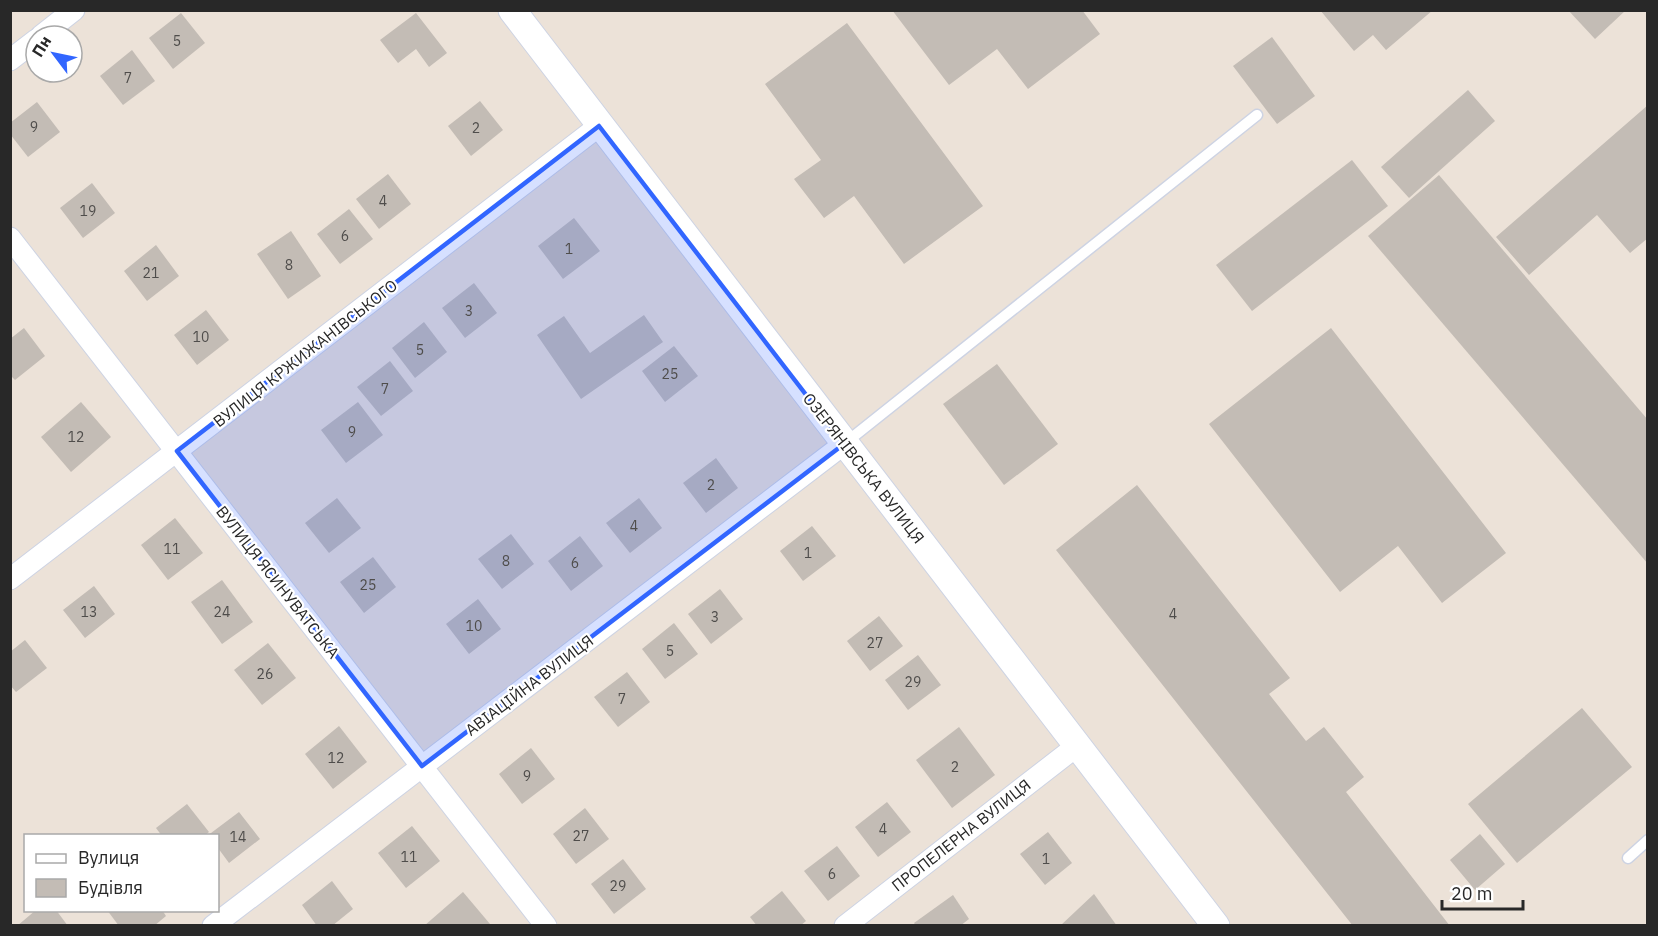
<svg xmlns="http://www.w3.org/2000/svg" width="1658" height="936" font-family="'IBM Plex Sans',sans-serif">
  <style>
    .building { fill: #c3bcb5 }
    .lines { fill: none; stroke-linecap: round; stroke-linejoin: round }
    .service-casing { stroke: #cdd3e3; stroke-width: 13 }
    .minor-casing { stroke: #cdd3e3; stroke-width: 23 }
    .tertiary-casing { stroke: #cdd3e3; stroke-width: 29 }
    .service { stroke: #fff; stroke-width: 10 }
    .minor { stroke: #fff; stroke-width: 21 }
    .tertiary { stroke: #fff; stroke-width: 27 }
    .marked { fill: #3266ff; fill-opacity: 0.2; stroke: #3266ff; stroke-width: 4.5; stroke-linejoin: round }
    .labels { text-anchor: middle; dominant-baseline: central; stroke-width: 4.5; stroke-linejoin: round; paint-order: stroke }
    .number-label { font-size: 14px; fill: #4f4d4b }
    .street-label { font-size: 16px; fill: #282828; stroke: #fff }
  </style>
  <rect width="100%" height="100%" fill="#ece2d8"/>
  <g class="building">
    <polygon points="892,10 1082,10 1100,34 1028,89 997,49 949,85"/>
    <polygon points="1320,10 1433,10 1386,50 1373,35 1354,51"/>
    <polygon points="1568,10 1626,10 1595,39"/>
    <polygon points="181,13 205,43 173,69 149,38"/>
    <polygon points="416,13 447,53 429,67 416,49 398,63 380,40"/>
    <polygon points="847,23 983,206 904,264 854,196 824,218 794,179 821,160 765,84"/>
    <polygon points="1272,37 1315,96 1277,124 1233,66"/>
    <polygon points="132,50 155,81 123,105 100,76"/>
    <polygon points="1468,90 1495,121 1409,198 1381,167"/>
    <polygon points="480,101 503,130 471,156 448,126"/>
    <polygon points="37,102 60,132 28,157 10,134 10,123"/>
    <polygon points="1648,105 1648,238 1630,253 1597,215 1529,275 1496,237"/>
    <polygon points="1352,160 1388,206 1252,311 1216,265"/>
    <polygon points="388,174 411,204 379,229 356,199"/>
    <polygon points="1439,175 1648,420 1648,564 1368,236"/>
    <polygon points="92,183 115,213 83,238 60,208"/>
    <polygon points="349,209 373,239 340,264 317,234"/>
    <polygon points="574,218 600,251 563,279 538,246"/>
    <polygon points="291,231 321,276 288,299 257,254"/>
    <polygon points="156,245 179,276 147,301 124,271"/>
    <polygon points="474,283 497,313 465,338 442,308"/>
    <polygon points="206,310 229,340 197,365 174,335"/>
    <polygon points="644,315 663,342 581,399 537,335 564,316 590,353"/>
    <polygon points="424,322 447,352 415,378 392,348"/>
    <polygon points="24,328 45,356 15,380 10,375 10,339"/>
    <polygon points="1331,328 1506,553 1442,603 1398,546 1340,592 1209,424"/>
    <polygon points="674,346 698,376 665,402 642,371"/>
    <polygon points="390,361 413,391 381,416 357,387"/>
    <polygon points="997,364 1058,444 1004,485 943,404"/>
    <polygon points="81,402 111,437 71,472 41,437"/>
    <polygon points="358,402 383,435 346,463 321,430"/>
    <polygon points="716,458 738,488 706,513 683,483"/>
    <polygon points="1137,485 1290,678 1269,694 1306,741 1324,727 1364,777 1346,792 1450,926 1353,926 1056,550"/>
    <polygon points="337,498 361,528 329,553 305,523"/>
    <polygon points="639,498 662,528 630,553 606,523"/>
    <polygon points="175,518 203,553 168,580 141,545"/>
    <polygon points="812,526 836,556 803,581 780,551"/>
    <polygon points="511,534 534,564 502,589 478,559"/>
    <polygon points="580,536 603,566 571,591 548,561"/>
    <polygon points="373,557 396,587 364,613 340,582"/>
    <polygon points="222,580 253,622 222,644 191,602"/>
    <polygon points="94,586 115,614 85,638 63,610"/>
    <polygon points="720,589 743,619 711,644 688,614"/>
    <polygon points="478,599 501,629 469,654 446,624"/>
    <polygon points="879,616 903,646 870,671 847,641"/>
    <polygon points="674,623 698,654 665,679 642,649"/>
    <polygon points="25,640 47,668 16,692 10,685 10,652"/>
    <polygon points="268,643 296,678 262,705 234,670"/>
    <polygon points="918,655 941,685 908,710 885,680"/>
    <polygon points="627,672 650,702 618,727 594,697"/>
    <polygon points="1582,708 1632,767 1517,863 1468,804"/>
    <polygon points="339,726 367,762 333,789 305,754"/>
    <polygon points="959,727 995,775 952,808 916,760"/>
    <polygon points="531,748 555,779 522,804 499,774"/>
    <polygon points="887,802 911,832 878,857 855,827"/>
    <polygon points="187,804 209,832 204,836 162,836 156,828"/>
    <polygon points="585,808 609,839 576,864 553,834"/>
    <polygon points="239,812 260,839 229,863 218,848 218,836 207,836"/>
    <polygon points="412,826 440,861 406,888 378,853"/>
    <polygon points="1048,832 1072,863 1045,885 1020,854"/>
    <polygon points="1480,834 1505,864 1475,890 1450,860"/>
    <polygon points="837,846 860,876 828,901 804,871"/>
    <polygon points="623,859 646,889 614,914 591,884"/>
    <polygon points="332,881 353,909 332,926 317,926 302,905"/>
    <polygon points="782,891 806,921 800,926 757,926 750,917"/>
    <polygon points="463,892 490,924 424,926"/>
    <polygon points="1094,894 1117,926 1060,926"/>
    <polygon points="953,895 969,919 960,926 916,926 914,923"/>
    <polygon points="36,910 56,910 68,926 17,926"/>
    <polygon points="107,910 162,910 166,916 154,926 119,926"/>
  </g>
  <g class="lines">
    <defs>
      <g id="service">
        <polyline points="844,444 1257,115"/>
        <polyline points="1628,858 1648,840"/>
      </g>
      <g id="minor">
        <polyline points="41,36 74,10"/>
        <polyline points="10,60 36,40"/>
        <polyline points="10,238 546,926"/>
        <polyline points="10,579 599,126"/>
        <polyline points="213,926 844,444"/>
        <polyline points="845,926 1078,745"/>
      </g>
      <polyline id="tertiary" points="512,10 1216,926"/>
    </defs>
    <use href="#service" class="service-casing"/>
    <use href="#minor" class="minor-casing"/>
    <use href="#tertiary" class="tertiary-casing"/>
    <use href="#service" class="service"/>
    <use href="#minor" class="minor"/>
    <use href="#tertiary" class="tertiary"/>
  </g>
  <path class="marked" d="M599 126 844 444 422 766 177 451Z"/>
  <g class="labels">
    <g class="number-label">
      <text x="177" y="41">5</text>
      <text x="128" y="78">7</text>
      <text x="34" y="127">9</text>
      <text x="476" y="128">2</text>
      <text x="383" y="201">4</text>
      <text x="88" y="211">19</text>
      <text x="345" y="236">6</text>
      <text x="569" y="249">1</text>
      <text x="289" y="265">8</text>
      <text x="151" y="273">21</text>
      <text x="469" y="311">3</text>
      <text x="201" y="337">10</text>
      <text x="420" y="350">5</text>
      <text x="670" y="374">25</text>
      <text x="385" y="389">7</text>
      <text x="352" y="432">9</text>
      <text x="76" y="437">12</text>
      <text x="711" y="485">2</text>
      <text x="634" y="526">4</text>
      <text x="172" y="549">11</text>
      <text x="808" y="553">1</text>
      <text x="506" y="561">8</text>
      <text x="575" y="563">6</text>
      <text x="368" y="585">25</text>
      <text x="89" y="612">13</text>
      <text x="222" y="612">24</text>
      <text x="1173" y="614">4</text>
      <text x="715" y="617">3</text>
      <text x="474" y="626">10</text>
      <text x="875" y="643">27</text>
      <text x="670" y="651">5</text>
      <text x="265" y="674">26</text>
      <text x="913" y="682">29</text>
      <text x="622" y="699">7</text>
      <text x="336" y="758">12</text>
      <text x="955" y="767">2</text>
      <text x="527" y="776">9</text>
      <text x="883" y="829">4</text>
      <text x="581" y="836">27</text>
      <text x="238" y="837">14</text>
      <text x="409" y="857">11</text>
      <text x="1046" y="859">1</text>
      <text x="832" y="874">6</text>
      <text x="618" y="886">29</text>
    </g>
    <g class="street-label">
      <text transform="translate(305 353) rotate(-38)">ВУЛИЦЯ КРЖИЖАНІВСЬКОГО</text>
      <text transform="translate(864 468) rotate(52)">ОЗЕРЯНІВСЬКА ВУЛИЦЯ</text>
      <text transform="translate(278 582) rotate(52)">ВУЛИЦЯ ЯСИНУВАТСЬКА</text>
      <text transform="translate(529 685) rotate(-37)">АВІАЦІЙНА ВУЛИЦЯ</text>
      <text transform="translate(961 835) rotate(-38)">ПРОПЕЛЕРНА ВУЛИЦЯ</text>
    </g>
  </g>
  <rect width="1658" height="936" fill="none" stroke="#282828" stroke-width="24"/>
  <rect x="24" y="834" width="195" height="78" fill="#ffffff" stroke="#a9a9a9" stroke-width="1.5"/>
  <rect x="36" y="854" width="30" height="9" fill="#ffffff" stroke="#a9a9a9" stroke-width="1.5"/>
  <text x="78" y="864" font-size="18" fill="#282828">Вулиця</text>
  <rect x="36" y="879" width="30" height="18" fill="#c3bcb5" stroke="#a9a9a9" stroke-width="1.5"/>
  <text x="78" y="894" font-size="18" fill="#282828">Будівля</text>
  <g transform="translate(54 54) rotate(302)"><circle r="28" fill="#ffffff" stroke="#a9a9a9" stroke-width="1.5"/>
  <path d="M0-4.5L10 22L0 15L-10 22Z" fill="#3266ff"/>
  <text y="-9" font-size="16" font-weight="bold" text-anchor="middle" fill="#282828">Пн</text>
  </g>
  <path d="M1442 900v9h81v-9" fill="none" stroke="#282828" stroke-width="3"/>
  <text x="1451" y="900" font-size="18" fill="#282828" stroke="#ffffff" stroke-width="4.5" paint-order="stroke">20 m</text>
</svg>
